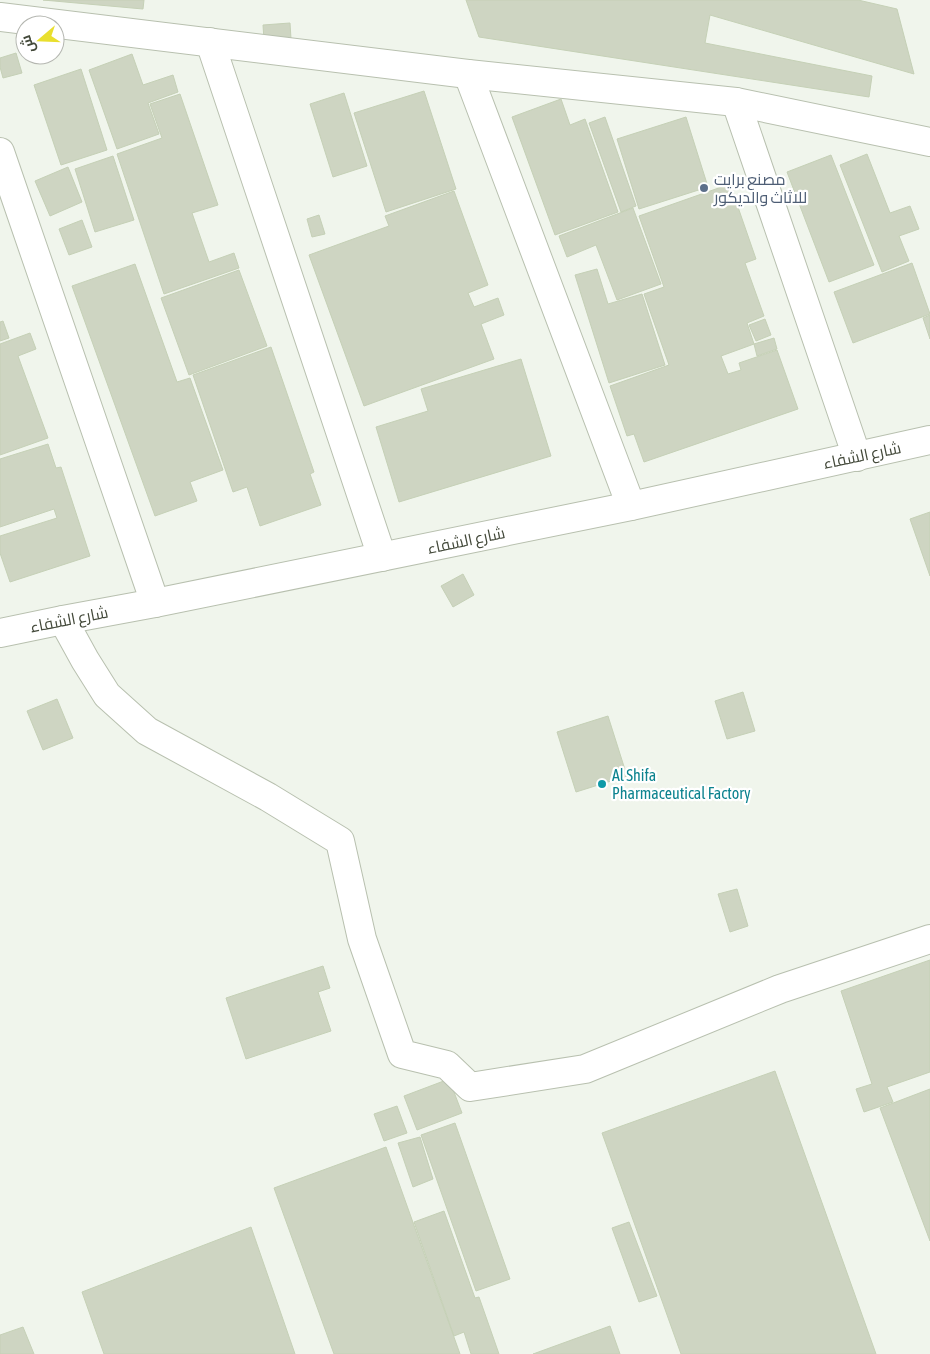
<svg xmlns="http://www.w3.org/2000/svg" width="930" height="1354" font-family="'Asap Condensed',Cairo,sans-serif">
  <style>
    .building { fill: #ced5c2; stroke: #c5d0b6 }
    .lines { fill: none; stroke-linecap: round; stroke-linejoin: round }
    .minor-casing { stroke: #b8c0af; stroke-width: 30 }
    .minor { stroke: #fff; stroke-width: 28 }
    .service-dot { fill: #5c6f8a; stroke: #fff; stroke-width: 2 }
    .culture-dot { fill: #0f9aa8; stroke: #fff; stroke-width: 2 }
    .labels { text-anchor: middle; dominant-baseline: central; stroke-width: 4.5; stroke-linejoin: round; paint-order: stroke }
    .service-label { font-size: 16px; fill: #4e5e75; stroke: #fff; text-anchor: start }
    .street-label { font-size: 16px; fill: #43493a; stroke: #fff }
    .culture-label { font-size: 16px; fill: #0d838f; stroke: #fff; text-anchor: start }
  </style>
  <rect width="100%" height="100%" fill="#f0f5ec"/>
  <g class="building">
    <polygon points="43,0 144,0 143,9"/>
    <polygon points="466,0 858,0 897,9 914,74 710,15 705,43 872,76 869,97 479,37"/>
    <polygon points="290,23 291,39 264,40 263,25"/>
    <polygon points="16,53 22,73 3,78 0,67 0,58"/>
    <polygon points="132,54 143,85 173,75 178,92 148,103 159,134 117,149 89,70"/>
    <polygon points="81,69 107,150 61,165 34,85"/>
    <polygon points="424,91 456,189 386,212 354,113"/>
    <polygon points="344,93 367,166 333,177 310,104"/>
    <polygon points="180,94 218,205 192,213 209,262 234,253 239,268 164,294 117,154 162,138 150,104"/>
    <polygon points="561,99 570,125 585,119 618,212 555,235 512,117"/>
    <polygon points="605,117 636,206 621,212 589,123"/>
    <polygon points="686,117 708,187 639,209 617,139"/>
    <polygon points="867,154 890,213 910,206 919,229 899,236 909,261 882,272 840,165"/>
    <polygon points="831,155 874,265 829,282 787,172"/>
    <polygon points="113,156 134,220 95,232 75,169"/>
    <polygon points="68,167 82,202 50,216 35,181"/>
    <polygon points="730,184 756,259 745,263 764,316 747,323 754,344 721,356 728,374 741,370 739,363 777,350 798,409 644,462 634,434 627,436 610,386 669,365 644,294 664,287 639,216"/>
    <polygon points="454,191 488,285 468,293 474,307 498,298 504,315 481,324 494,359 364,406 309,255 389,226 385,216"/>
    <polygon points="633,208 661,284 617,300 596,245 567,257 559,236"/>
    <polygon points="319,215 325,234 312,237 307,219"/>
    <polygon points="82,220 92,247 69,255 59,229"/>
    <polygon points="912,263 930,314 853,343 834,292"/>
    <polygon points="135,264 177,382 190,378 223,470 190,482 197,501 155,516 72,286"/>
    <polygon points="597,269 608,304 642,294 665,365 609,383 575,275"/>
    <polygon points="239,270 267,346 189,375 161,298"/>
    <polygon points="930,315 930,339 923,318"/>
    <polygon points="765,319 771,335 756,341 749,325"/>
    <polygon points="3,321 9,338 0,341 0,322"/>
    <polygon points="30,333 36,349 18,356 48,438 0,455 0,344"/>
    <polygon points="774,338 777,349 757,356 754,344"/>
    <polygon points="271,347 314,472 310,474 321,505 260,526 247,487 233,492 193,375"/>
    <polygon points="521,359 551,456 399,502 376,427 428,411 421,389"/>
    <polygon points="48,444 56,468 61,467 90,556 10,582 0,553 0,536 57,518 54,509 0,527 0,459"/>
    <polygon points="930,512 930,576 910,519"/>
    <polygon points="463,574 474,595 453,607 441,586"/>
    <polygon points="743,692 755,731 727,739 715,701"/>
    <polygon points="57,699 73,738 43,750 27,711"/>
    <polygon points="608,716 627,776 576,792 557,732"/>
    <polygon points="737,889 748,926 730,932 718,894"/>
    <polygon points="930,960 930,1072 887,1087 893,1102 864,1112 856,1089 872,1084 841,991"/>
    <polygon points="323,966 330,988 318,992 331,1031 246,1059 226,998"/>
    <polygon points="775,1071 876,1354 681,1354 602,1133"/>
    <polygon points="449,1079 462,1113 417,1130 404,1096"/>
    <polygon points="930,1089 930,1241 880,1108"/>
    <polygon points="397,1106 407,1133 384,1141 374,1114"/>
    <polygon points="455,1123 510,1279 476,1291 421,1135"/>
    <polygon points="420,1137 433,1179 413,1187 398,1143"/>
    <polygon points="386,1147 460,1354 334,1354 274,1188"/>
    <polygon points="444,1211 475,1298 479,1297 499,1354 471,1354 464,1332 454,1336 414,1222"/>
    <polygon points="629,1222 657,1296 639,1302 612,1228"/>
    <polygon points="251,1227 295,1354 104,1354 82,1292"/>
    <polygon points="610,1326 620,1354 533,1354"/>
    <polygon points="23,1327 34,1354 0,1354 0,1335"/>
  </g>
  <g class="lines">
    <defs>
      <g id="minor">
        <polyline points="0,17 468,74 736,102 930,142"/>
        <polyline points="210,42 382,557"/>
        <polyline points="468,74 631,506"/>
        <polyline points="736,102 857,457"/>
        <polyline points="0,152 155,603"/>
        <polyline points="63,620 85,660 107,695 147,731 268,797 340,841 362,939 402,1054 447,1065 470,1087 585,1069 780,989 930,939"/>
        <polyline points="0,633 63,620 155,603 631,506 930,440"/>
      </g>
    </defs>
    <use href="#minor" class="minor-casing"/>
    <use href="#minor" class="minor"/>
  </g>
  <circle class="service-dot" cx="704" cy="188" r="5"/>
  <circle class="culture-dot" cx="602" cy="784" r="5"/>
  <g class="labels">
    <g class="service-label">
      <text x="714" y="179">مصنع برايت<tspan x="714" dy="18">للاثاث والديكور</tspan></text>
    </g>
    <g class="street-label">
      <text transform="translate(862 455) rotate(-12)">شارع الشفاء</text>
      <text transform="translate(466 540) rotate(-12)">شارع الشفاء</text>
      <text transform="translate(69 619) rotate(-11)">شارع الشفاء</text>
    </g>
    <g class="culture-label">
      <text x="612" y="775">Al Shifa<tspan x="612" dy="18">Pharmaceutical Factory</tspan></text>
    </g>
  </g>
  <g transform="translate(40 40) rotate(251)"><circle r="24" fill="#ffffff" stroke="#b4b6b0"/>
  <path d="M0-4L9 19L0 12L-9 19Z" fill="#e9df2e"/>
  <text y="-8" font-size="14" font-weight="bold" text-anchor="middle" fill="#43493a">ش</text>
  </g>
</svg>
